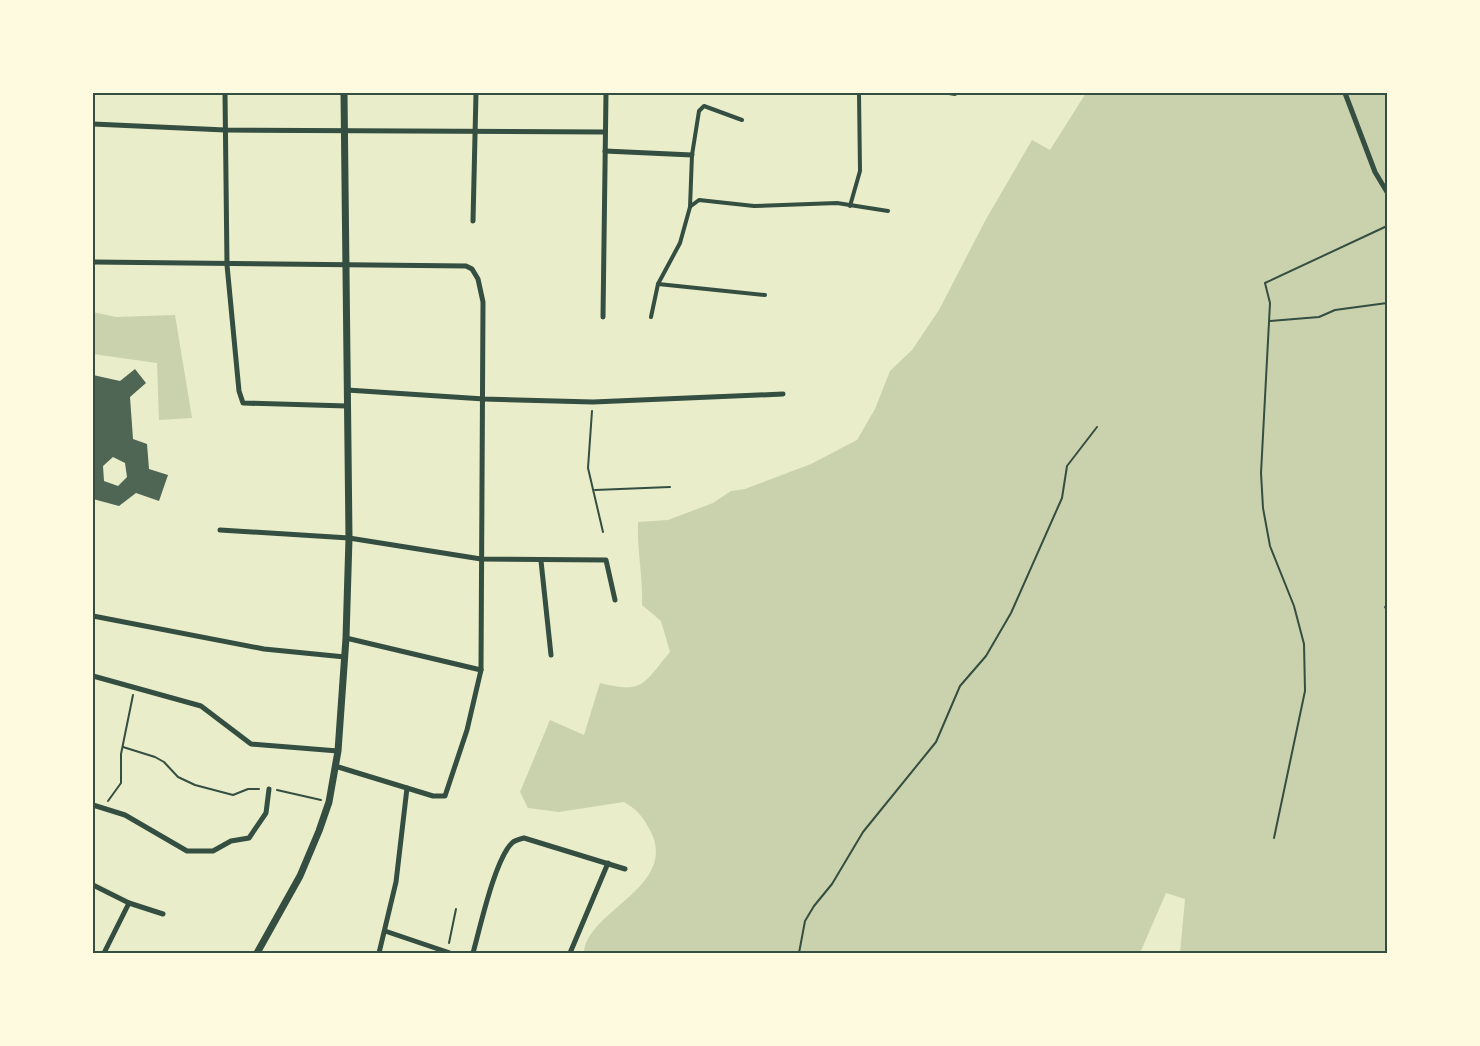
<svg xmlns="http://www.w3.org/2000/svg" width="1480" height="1046" font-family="Merriweather,serif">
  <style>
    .green { fill: #cad2ad }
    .building { fill: #4f6655; fill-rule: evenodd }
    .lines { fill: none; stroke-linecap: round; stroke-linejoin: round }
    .path { stroke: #344e41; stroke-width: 2 }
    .pedestrian { stroke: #344e41; stroke-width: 4 }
    .minor { stroke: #344e41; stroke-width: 5 }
    .tertiary { stroke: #344e41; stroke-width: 7 }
    .neatline { fill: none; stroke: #344e41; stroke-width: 2 }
  </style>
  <rect width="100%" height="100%" fill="#e9edc9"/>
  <g class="green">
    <path d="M1086 93H1387V953H1180L1185 899 1166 893 1140 953H584C586 911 678 887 651 832 643 817 638 810 624 802L559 812 528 808 520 792 550 720 584 735 600 683C644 694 643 684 670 652L661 621 642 605C643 577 637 550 638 522L668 520 713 503 731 491 745 489 811 464 857 440 875 409 890 371 912 350 939 310 985 221 1032 140 1050 150Z"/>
    <polygon points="93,312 116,317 175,315 192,418 159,420 157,363 93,354"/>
  </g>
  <path class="building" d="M135 369 146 383 130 397 133 439 147 444 149 469 168 475 159 501 136 493 119 506 93 499V375L120 381ZM113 457 125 463 127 477 118 486 104 481 103 466Z"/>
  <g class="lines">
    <g class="path">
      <polyline points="1270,321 1319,317 1335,310 1387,303"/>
      <polyline points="592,411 588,468 603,532"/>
      <polyline points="595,490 670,487"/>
      <polyline points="1385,607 1387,610"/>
      <polyline points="123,747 155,757 164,762 178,777 195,785 233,795 248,789 259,789"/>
      <polyline points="277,790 321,800"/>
      <polyline points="108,801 121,783 121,754 133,695"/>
      <polyline points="1274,838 1305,691 1304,644 1294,606 1270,546 1263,508 1261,473 1270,303 1265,283 1387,226"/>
      <polyline points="449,943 456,909"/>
      <polyline points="799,953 805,921 814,906 832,884 863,832 936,742 960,686 986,656 1011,613 1062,498 1067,466 1097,427"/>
    </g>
    <g class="pedestrian">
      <polyline points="949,93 955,94"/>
      <polyline points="691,206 699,200 754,206 837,203 888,211"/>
      <polyline points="850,206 860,171 859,93"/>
      <polyline points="658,284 765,295"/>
      <polyline points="651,317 658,284 680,243 690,207 692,155 699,111 704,106 742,120"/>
    </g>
    <g class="minor">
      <polyline points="225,93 227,265 239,391 243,403 347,406"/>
      <polyline points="1345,93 1375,172 1387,192"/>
      <polyline points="93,124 225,130 605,132"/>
      <polyline points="605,151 692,155"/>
      <polyline points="473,221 476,93"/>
      <polyline points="93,262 466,266 472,269 478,279 483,302 481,670 467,730 445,796 433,796 335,766"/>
      <polyline points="603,317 606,93"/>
      <polyline points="347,390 484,399 593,402 783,394"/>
      <polyline points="220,530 349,538 481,559 606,560 615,600"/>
      <polyline points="541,561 551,655"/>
      <polyline points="93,616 264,649 345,657"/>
      <polyline points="346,638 481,670"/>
      <polyline points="93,676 201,706 251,744 338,751"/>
      <polyline points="93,805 125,815 187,851 213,851 231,841 249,838 266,813 269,789"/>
      <polyline points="93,885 129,903 163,914"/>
      <polyline points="385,931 450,953"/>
      <polyline points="104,953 129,903"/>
      <polyline points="379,953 396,882 407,788"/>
      <path d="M473 953C480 928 495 859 512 843 515 840 520 839 524 838L625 869"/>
      <polyline points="570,953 608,863"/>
    </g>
    <polyline class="tertiary" points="257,953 300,876 319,831 329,802 338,751 346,638 349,538 344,93"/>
  </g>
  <rect width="1480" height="1046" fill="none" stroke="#fefae0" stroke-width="189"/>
  <rect x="94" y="94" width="1292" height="858" class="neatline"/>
</svg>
